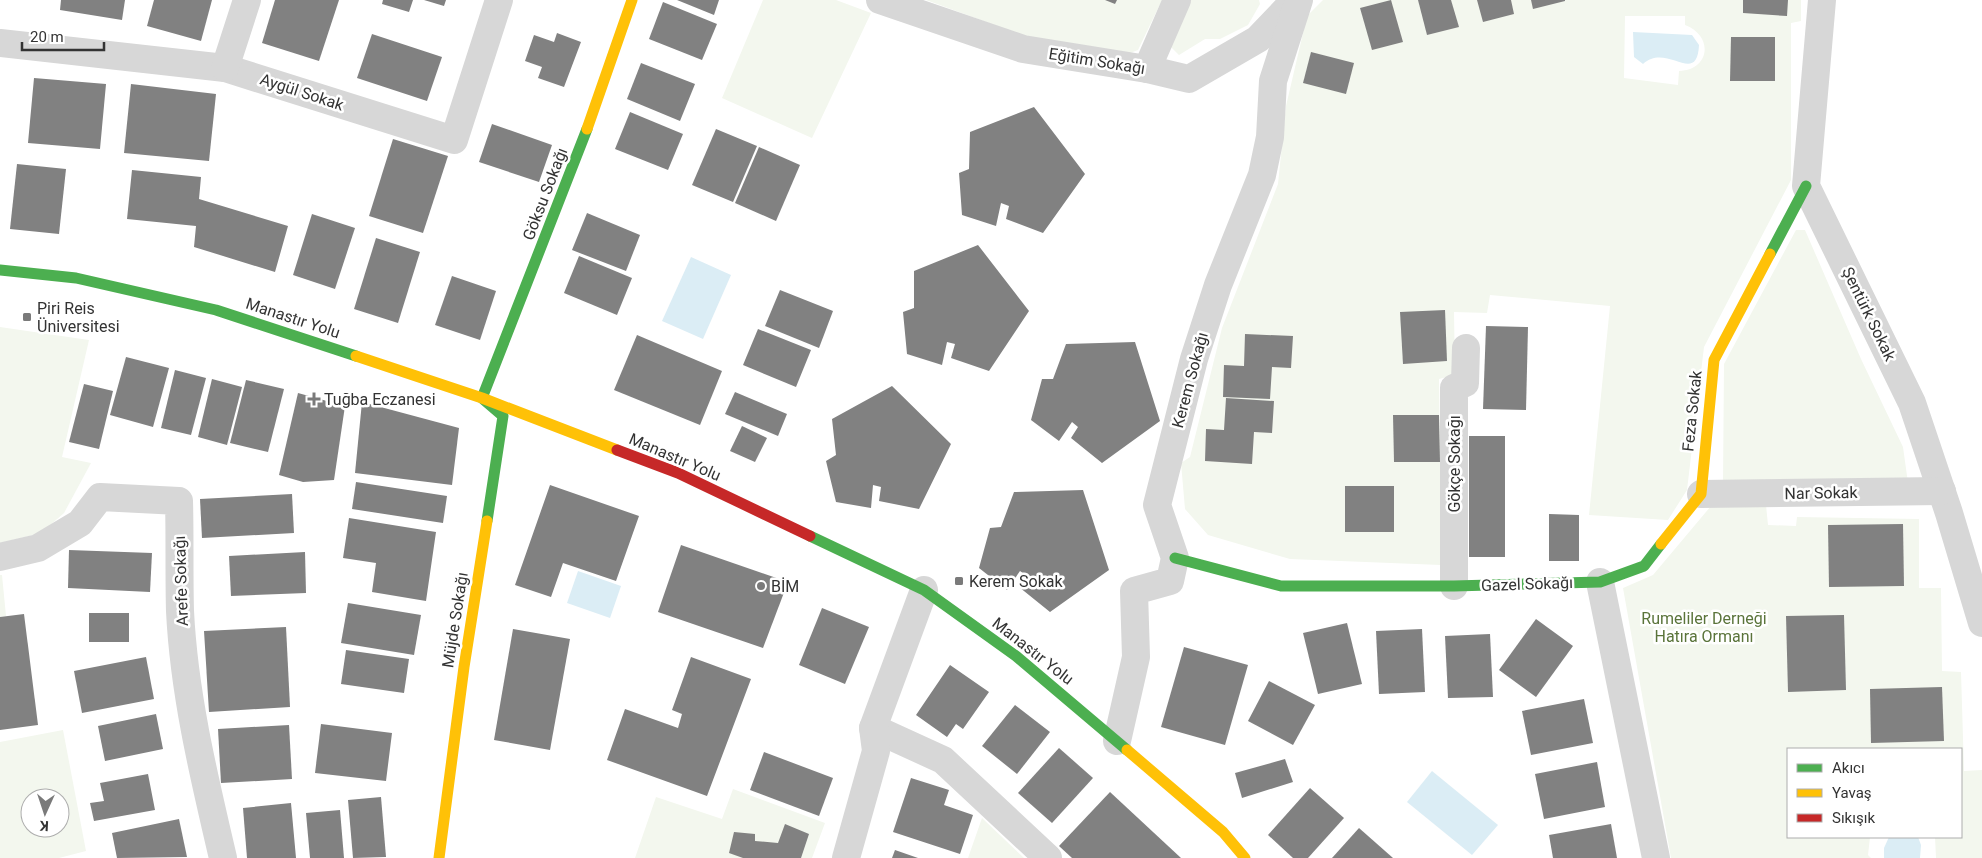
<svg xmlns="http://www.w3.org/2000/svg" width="1982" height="858" font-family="Roboto,sans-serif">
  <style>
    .green { fill: #f3f7ee; fill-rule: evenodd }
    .water { fill: #dbedf5 }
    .building { fill: #818181 }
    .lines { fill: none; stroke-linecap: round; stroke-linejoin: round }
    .street { stroke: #d7d7d7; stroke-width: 28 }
    .fast { stroke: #4caf50; stroke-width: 11 }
    .slow { stroke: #ffc107; stroke-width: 11 }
    .jam { stroke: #c62828; stroke-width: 11 }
    .poi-dot { fill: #7a7a7a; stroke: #fff; stroke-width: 2 }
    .labels { text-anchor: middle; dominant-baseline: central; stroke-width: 5; stroke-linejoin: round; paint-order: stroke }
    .street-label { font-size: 16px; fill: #333; stroke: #fff }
    .poi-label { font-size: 16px; fill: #333; stroke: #fff; text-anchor: start }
    .park-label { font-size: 16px; fill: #5a743a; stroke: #fff }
  </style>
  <rect width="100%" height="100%" fill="#fff"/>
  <g class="green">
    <polygon points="763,0 836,0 871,13 812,138 722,98"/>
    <polygon points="926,0 1162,0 1138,50 1130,53 1025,36"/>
    <polygon points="1190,0 1259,0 1260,4 1248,25 1220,39 1205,39 1179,55 1166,42"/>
    <path d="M1323 0H1801V21L1791 23V180L1704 347 1687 490 1668 520 1589 515 1610 306 1490 295 1487 313 1454 312 1455 375 1439 379 1441 565 1290 559 1208 535 1185 509 1181 463 1190 457 1222 328 1278 184 1286 106 1307 16ZM1625 16H1685V25C1714 36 1710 70 1679 71L1678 85 1624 78Z"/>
    <polygon points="1796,230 1805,230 1861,359 1903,447 1908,483 1723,484 1724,364"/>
    <polygon points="0,327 89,340 62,457 91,463 64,513 41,533 0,543"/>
    <polygon points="1766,505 1768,525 1796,526 1797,517 1919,519 1919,588 1941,588 1942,671 1961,672 1964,771 1982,770 1982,858 1936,858 1935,837 1961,837 1961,749 1788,749 1788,837 1870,837 1868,855 1871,858 1671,858 1623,588 1653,575 1711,506"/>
    <polygon points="0,575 2,575 6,616 0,617"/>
    <path d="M63 730 86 851 59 858H0V742ZM30 798H60V828H30Z"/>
    <polygon points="733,789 825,823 812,858 635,858 656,797 722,819"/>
    <polygon points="982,818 1024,858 968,858"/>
  </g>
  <g class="water">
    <path d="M1633 32 1692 35 1699 45C1697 87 1667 42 1643 64L1634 57Z"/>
    <polygon points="691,257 731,275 703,339 662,321"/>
    <polygon points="578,571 621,586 610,618 567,603"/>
    <polygon points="1432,771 1498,825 1472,855 1407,802"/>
    <polygon points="1889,837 1918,837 1921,845 1920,858 1884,858 1884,848"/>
  </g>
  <g class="building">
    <polygon points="61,0 125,0 122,20 60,10"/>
    <polygon points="154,0 212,0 201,41 147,26"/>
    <polygon points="275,0 339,0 319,61 262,43"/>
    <polygon points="383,0 413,0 409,12 382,4"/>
    <polygon points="424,0 446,0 444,6"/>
    <polygon points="677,0 719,0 714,15"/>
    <polygon points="1105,0 1117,0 1115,4"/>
    <polygon points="1391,0 1403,42 1372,50 1360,8"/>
    <polygon points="1418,0 1451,0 1459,27 1427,35"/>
    <polygon points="1477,0 1511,0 1514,14 1483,22"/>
    <polygon points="1531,0 1565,0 1565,1 1533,9"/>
    <polygon points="1743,0 1788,0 1787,16 1743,13"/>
    <polygon points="663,2 717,24 702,60 649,39"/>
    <polygon points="557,33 581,42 564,87 538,78 542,67 525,61 534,35 554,42"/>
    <polygon points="372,34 442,57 427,101 357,78"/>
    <polygon points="1731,37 1775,37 1775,81 1730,81"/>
    <polygon points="1311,52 1354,63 1346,94 1303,83"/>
    <polygon points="641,63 695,84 680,121 627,99"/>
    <polygon points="34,78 106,84 100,149 28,143"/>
    <polygon points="131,84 216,94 209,161 124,153"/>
    <polygon points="1034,107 1085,174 1043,233 1006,219 1009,206 1001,203 996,226 962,215 959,173 969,169 970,132"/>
    <polygon points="630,112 683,134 668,170 615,149"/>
    <polygon points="492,124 552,145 539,182 479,162"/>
    <polygon points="716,129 757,146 733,202 692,185"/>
    <polygon points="393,139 448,156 423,233 369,216"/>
    <polygon points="759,147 800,165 776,221 735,203"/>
    <polygon points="17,164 66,169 59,234 10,229"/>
    <polygon points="132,170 201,177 199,199 288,226 275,272 194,247 196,226 127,219"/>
    <polygon points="587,213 640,235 626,271 572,250"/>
    <polygon points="312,214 355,228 335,289 293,275"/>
    <polygon points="376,238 420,252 398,323 354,309"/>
    <polygon points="978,245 1029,311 989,371 951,358 955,344 947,342 942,365 907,354 903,312 914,308 914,271"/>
    <polygon points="579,256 632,278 617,315 564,293"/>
    <polygon points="452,276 496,291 480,340 435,325"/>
    <polygon points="780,290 833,311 819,348 765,326"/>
    <polygon points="1445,310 1447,361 1403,364 1400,312"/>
    <polygon points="1486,326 1528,327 1526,410 1483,409"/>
    <polygon points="758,329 811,350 796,387 743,365"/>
    <polygon points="1245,334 1293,336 1291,368 1272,367 1270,399 1223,397 1224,365 1244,366"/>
    <polygon points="637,335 722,371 700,425 614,390"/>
    <polygon points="1135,342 1160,421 1102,463 1071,438 1078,427 1072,422 1059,441 1031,420 1042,379 1053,379 1066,344"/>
    <polygon points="126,357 169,368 153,427 110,415"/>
    <polygon points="175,370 206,378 191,435 161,428"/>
    <polygon points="212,379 242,387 227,445 198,437"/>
    <polygon points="246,380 284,389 268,452 230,443"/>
    <polygon points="84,384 113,391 99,449 69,442"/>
    <polygon points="892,386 951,444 919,509 879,501 881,487 873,485 871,508 836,502 826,461 836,455 832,419"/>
    <polygon points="735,392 787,414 778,436 725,414"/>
    <polygon points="298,393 345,406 334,480 303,482 279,475"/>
    <polygon points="1226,398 1274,401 1272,433 1254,432 1252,464 1205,461 1206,429 1224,430"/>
    <polygon points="362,402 459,428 452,485 355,473"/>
    <polygon points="1393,415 1439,415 1440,462 1394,462"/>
    <polygon points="742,426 767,438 755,462 730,451"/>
    <rect x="1469" y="436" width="36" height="121"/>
    <polygon points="356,482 447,496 443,523 352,509"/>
    <polygon points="550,485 639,516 616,581 563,563 551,597 515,585"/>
    <rect x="1345" y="486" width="49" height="46"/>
    <polygon points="1083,490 1109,570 1050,612 1019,587 1027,576 1020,571 1007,590 979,568 990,528 1001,527 1014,492"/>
    <polygon points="292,494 294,533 202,538 200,499"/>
    <polygon points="1549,514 1579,515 1579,561 1549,561"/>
    <polygon points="349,518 436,532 426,601 372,592 376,563 343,558"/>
    <polygon points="1903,524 1904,586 1829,587 1828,525"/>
    <polygon points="681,545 788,582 763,648 658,612"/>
    <polygon points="69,550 152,553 150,592 68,588"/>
    <polygon points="305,552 306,593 231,596 229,556"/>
    <polygon points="348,603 421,615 414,655 341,643"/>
    <polygon points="822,608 869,627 845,684 799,665"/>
    <rect x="89" y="613" width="40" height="29"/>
    <polygon points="24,614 38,725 0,730 0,617"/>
    <polygon points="1844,615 1846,690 1788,692 1786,616"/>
    <polygon points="1536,619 1573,646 1536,697 1499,670"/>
    <polygon points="1347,623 1362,684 1318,694 1303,633"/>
    <polygon points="286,627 290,707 209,712 204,631"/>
    <polygon points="513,629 570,639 550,750 494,740"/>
    <polygon points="1422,629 1425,692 1379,694 1376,631"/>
    <polygon points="1490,634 1493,697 1448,698 1445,636"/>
    <polygon points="1184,647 1248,665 1225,745 1161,727"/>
    <polygon points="346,650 409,659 404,693 341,684"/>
    <polygon points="146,657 154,699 82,713 74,671"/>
    <polygon points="691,657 751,679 707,796 607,760 625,709 678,728 682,714 672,710"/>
    <polygon points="950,665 989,692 963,729 956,724 947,737 916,715"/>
    <polygon points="1269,681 1315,705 1293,745 1248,721"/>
    <polygon points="1942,687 1944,741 1871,743 1870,689"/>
    <polygon points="1584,699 1593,743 1531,755 1522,711"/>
    <polygon points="1015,705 1050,732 1017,774 982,746"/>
    <polygon points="156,714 163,749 105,761 98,726"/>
    <polygon points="321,724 392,733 386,781 315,773"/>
    <polygon points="289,725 292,779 221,783 218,729"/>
    <polygon points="1059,748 1093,778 1052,823 1018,793"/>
    <polygon points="764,752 833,778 819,816 750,790"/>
    <polygon points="1285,759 1293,782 1242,798 1235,773"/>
    <polygon points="1597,762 1605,807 1544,819 1535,774"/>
    <polygon points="148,774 155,810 94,821 90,803 104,801 100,783"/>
    <polygon points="911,778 949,790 944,805 973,815 960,854 893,832"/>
    <polygon points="1310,788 1344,818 1308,858 1293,858 1268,835"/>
    <polygon points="1110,792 1181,858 1072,858 1059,846"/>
    <polygon points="381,797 386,857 353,858 348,800"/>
    <polygon points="291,803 296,858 247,858 243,808"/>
    <polygon points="340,810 344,858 310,858 306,813"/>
    <polygon points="179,819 187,857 117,858 112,833"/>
    <polygon points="785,824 809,834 801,858 743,858 729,853 734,832 755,834 755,841 778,843"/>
    <polygon points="1611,824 1617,858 1553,858 1549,835"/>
    <polygon points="1359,828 1393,858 1332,858"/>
    <polygon points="895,850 918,858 892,858"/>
  </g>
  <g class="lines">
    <g class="street">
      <polyline points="880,0 1023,49 1147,69 1189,79 1258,39 1295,0"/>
      <polyline points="1822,0 1806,186 1912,403 1949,513 1982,623"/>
      <polyline points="0,43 225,68 454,140 499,0"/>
      <polyline points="225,68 247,0"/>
      <polyline points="1147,69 1177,0"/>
      <polyline points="1701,494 1942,491"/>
      <path d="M0 557 38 548 80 523 100 497 179 501C180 537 179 574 180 611 184 694 204 777 223 858"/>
      <polyline points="1600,582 1656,858"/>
      <polyline points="1454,586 1454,388 1465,383 1466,348"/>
      <polyline points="873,728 943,760 1048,858"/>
      <polyline points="1117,741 1136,657 1134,591 1170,581 1175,558 1157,505 1194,359 1218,285 1262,175 1270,137 1273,81 1299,0"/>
      <polyline points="846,858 876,751 873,728 924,590"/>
    </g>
    <g class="fast">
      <polyline points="1770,254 1806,186"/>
      <polyline points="0,270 76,278 216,310 356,356"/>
      <polyline points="487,521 503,416 482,398 587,129"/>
      <polyline points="810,536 924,590 1016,656 1127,750"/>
      <polyline points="1175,558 1281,586 1454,586 1600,582 1644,566 1661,544"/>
    </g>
    <g class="slow">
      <polyline points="587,129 632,0"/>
      <polyline points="356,356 482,398 617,450"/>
      <polyline points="1661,544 1701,494 1714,360 1770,254"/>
      <polyline points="1127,750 1223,832 1245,858"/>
      <polyline points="439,858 464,667 487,521"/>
    </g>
    <polyline class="jam" points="617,450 678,473 810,536"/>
  </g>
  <g class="poi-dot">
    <rect x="22" y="312" width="10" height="10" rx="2.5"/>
    <path d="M311.5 391.5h5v5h5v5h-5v5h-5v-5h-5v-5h5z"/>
    <rect x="954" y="576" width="10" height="10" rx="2.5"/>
    <circle cx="761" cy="586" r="5"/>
  </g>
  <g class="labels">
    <g class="street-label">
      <text transform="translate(1097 61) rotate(9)">Eğitim Sokağı</text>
      <text transform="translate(302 92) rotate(18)">Aygül Sokak</text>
      <text transform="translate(545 194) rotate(-69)">Göksu Sokağı</text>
      <text transform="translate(1869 314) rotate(64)">Şentürk Sokak</text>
      <text transform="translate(293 318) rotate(18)">Manastır Yolu</text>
      <text transform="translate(1190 380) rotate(-75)">Kerem Sokağı</text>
      <text transform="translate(1692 411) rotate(-84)">Feza Sokak</text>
      <text transform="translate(675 457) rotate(23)">Manastır Yolu</text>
      <text transform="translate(1454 464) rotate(-90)">Gökçe Sokağı</text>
      <text transform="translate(1821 493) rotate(-1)">Nar Sokak</text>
      <text transform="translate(181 581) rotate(-92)">Arefe Sokağı</text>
      <text transform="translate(1527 584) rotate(-2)">Gazel Sokağı</text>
      <text transform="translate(455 620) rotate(-81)">Müjde Sokağı</text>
      <text transform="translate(1033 651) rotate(38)">Manastır Yolu</text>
    </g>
    <g class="poi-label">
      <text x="37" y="308">Piri Reis<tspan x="37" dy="18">Üniversitesi</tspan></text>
      <text x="324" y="399">Tuğba Eczanesi</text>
      <text x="969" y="581">Kerem Sokak</text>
      <text x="771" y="586">BİM</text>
    </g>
    <g class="park-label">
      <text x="1704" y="618">Rumeliler Derneği<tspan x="1704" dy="18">Hatıra Ormanı</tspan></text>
    </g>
  </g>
  <rect x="1787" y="748" width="175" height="90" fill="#ffffff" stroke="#adadad"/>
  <rect x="1797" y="764" width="25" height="8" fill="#4caf50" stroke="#adadad"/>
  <text x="1832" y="773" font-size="15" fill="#333333">Akıcı</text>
  <rect x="1797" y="789" width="25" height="8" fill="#ffc107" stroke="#adadad"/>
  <text x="1832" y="798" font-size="15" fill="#333333">Yavaş</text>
  <rect x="1797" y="814" width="25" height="8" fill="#c62828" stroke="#adadad"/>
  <text x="1832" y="823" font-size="15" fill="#333333">Sıkışık</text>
  <g transform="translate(45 813) rotate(183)"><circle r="24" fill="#ffffff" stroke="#adadad"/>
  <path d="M0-4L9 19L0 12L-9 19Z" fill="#7a7a7a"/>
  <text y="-8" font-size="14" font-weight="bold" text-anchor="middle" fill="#333333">K</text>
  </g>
  <path d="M22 42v8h82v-8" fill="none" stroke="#333333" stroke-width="2.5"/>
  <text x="30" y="42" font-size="15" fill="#333333" stroke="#ffffff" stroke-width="4" paint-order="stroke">20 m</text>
</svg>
